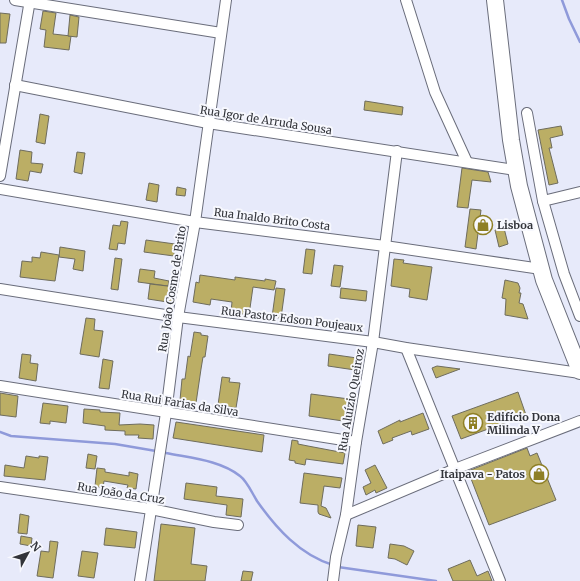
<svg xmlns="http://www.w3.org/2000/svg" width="580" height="581" font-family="Merriweather,serif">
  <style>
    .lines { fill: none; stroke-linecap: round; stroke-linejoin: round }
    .stream { stroke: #8f9ada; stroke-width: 2.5 }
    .building { fill: #bbae65; stroke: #6e6c5d }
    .street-casing { stroke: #6a6d7b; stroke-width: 12 }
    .primary-casing { stroke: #6a6d7b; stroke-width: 18 }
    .street { stroke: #fff; stroke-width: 10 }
    .primary { stroke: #fff; stroke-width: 16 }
    .labels { text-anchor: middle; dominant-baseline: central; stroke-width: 4; stroke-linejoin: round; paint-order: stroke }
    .street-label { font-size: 11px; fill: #32343a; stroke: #f7f8fe }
    .poi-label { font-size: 11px; font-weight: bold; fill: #32343a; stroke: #f7f8fe; text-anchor: start }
  </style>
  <rect width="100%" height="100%" fill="#e7eafa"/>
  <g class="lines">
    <g class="stream">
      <polyline points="562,0 569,19 580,42"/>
      <polyline points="0,432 11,436 115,444 156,451"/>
      <path d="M166 453C190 458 220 460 240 476 247 481 252 493 257 501 276 528 300 555 333 565"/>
      <polyline points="338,567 436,581"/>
    </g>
  </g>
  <g class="building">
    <polygon points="43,11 56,13 53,34 71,36 69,50 44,47 46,30 40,29"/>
    <polygon points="0,13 10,14 6,43 0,43"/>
    <polygon points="70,15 79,17 77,37 68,36"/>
    <polygon points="365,101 403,107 402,115 364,110"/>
    <polygon points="40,114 49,116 45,144 36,142"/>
    <polygon points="561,126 563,135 550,138 552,148 549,148 558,183 549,185 538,130"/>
    <polygon points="20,150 32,152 31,163 43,164 41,173 30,171 28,181 16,179"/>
    <polygon points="77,152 85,153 82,174 74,172"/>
    <polygon points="462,168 488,172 491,182 472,180 468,208 457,207"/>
    <polygon points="149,183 159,185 157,202 146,200"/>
    <polygon points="177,187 186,189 185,196 176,195"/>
    <polygon points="470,209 481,210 476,249 465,247"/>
    <polygon points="121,221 128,222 125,244 118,243 117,250 109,249 113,225 120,226"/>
    <polygon points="504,228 508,244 499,247 495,230"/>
    <polygon points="146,240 175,244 174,256 144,252"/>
    <polygon points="60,247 85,251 83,271 73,269 75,259 59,257"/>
    <polygon points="306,249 315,250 312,274 303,273"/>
    <polygon points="41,252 59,255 55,281 20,277 22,261 32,262 32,257 40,258"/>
    <polygon points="115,258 122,259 118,290 111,289"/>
    <polygon points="394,259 404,260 403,263 432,267 427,300 409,297 410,289 391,286"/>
    <polygon points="334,265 343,266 340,287 331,286"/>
    <polygon points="140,269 155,271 154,278 169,281 168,286 138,282"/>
    <polygon points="200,275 235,280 235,277 265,281 265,279 276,281 274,290 253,287 249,315 231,312 232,302 211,299 210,305 193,302 196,282 199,283"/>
    <polygon points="505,280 518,283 520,288 519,293 521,293 519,303 523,304 528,319 505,315 506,299 502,298"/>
    <polygon points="150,284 176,287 174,303 148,299"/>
    <polygon points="276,288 285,289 281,318 272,317"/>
    <polygon points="341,288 367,291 366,301 340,298"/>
    <polygon points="86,318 95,319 94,330 103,331 99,357 80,354"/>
    <polygon points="194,332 201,333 201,335 208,336 205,357 203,357 201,369 196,403 180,400 182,379 185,379 188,356 190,357"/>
    <polygon points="22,354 31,355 30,363 38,364 36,381 19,378"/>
    <polygon points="329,354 357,358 355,370 328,366"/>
    <polygon points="103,359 113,361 109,389 99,388"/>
    <polygon points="437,366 460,369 436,378 432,368"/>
    <polygon points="222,377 230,378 229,382 240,383 236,408 218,405"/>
    <polygon points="518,392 526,415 461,439 452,416"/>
    <polygon points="0,393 18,396 16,417 0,415"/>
    <polygon points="311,394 349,399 348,406 352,406 350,422 309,416"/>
    <polygon points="43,403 68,406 66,423 50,421 50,424 40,423"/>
    <polygon points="84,409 100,410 100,412 120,413 119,425 140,424 154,425 153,439 138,438 139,435 125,435 125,431 105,430 105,426 83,423"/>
    <polygon points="423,413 429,429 412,435 411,431 392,438 393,440 383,444 378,431 400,420 400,422"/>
    <polygon points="176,422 264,435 262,452 173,438"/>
    <polygon points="292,440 298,441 298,444 308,446 345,453 343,464 306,459 305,465 295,463 295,461 289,460"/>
    <polygon points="527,448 530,456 537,453 556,500 489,525 468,471"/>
    <polygon points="88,454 97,456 95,469 86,468"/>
    <polygon points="26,456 39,458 39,456 48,457 45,480 4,476 5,465 24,468"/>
    <polygon points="375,465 387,488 376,493 375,490 366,495 363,487 371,483 365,470"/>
    <polygon points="97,468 105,469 105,472 129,476 129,472 138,474 136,489 127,488 128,485 104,481 103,488 95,486"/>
    <polygon points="304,473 342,478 340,488 324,486 321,506 326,508 331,518 319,514 318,512 318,505 300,503"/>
    <polygon points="186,483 217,487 216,496 243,499 241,517 226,515 227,505 184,499"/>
    <polygon points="20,514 29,516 27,534 18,533"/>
    <polygon points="161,524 195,528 191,564 207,566 205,581 154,581"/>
    <polygon points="358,525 376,527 373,548 356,546"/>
    <polygon points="106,528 137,532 135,548 104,545"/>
    <polygon points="21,536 32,538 31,546 20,544"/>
    <polygon points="50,541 58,542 53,578 37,576 41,551 49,552"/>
    <polygon points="390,544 404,546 414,551 407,565 395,559 388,558"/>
    <polygon points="82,551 98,553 94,578 78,576"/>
    <polygon points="470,560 477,576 488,571 492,581 453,581 448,569"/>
    <polygon points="243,571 253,572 251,581 241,581"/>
  </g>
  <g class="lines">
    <defs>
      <g id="street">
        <polyline points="15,0 221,33"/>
        <polyline points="406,0 435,92 467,162"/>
        <polyline points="15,85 208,123 515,170"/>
        <polyline points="527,113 543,201 564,274 580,316"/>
        <polyline points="0,176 30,0"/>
        <polyline points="0,189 195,222 385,246 541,269"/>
        <polyline points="543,201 580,192"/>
        <polyline points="0,289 178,317 373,342 406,348 580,373"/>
        <polyline points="406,348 500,581"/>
        <polyline points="0,386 356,442"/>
        <polyline points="0,487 151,509 214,522 238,525"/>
        <polyline points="346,515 455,469 580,421"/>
        <polyline points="140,581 166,413 178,317 195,222 226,0"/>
        <polyline points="333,581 336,557 346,515 356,442 373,342 397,151"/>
      </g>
      <polyline id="primary" points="495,0 511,140 519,186 544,280 580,371"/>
    </defs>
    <use href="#street" class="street-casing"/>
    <use href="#primary" class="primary-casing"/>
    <use href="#street" class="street"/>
    <use href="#primary" class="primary"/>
  </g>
  <defs>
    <symbol id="shop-ring" viewBox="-11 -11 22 22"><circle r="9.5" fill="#f7f8fe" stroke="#8e7f25" stroke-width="1.5"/><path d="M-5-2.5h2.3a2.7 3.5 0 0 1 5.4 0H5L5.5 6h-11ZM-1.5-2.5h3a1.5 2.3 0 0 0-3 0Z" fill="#8e7f25"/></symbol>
    <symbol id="building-ring" viewBox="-11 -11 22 22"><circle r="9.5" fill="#f7f8fe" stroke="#8e7f25" stroke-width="1.5"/><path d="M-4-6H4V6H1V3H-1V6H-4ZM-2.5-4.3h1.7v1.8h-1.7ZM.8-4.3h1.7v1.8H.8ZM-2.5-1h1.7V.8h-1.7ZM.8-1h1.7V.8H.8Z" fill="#8e7f25"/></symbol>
  </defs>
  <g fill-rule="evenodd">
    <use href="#shop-ring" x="472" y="214" width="22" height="22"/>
    <use href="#building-ring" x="462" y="412" width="22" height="22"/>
    <use href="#shop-ring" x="528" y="463" width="22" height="22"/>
  </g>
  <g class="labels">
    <g class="street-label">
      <text transform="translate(266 120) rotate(9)">Rua Igor de Arruda Sousa</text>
      <text transform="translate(272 219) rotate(7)">Rua Inaldo Brito Costa</text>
      <text transform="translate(172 289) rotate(-81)">Rua João Cosme de Brito</text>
      <text transform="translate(292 319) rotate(7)">Rua Pastor Edson Poujeaux</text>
      <text transform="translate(351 400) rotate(-80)">Rua Aluízio Queiroz</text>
      <text transform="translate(180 403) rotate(9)">Rua Rui Farias da Silva</text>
      <text transform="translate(121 493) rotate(9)">Rua João da Cruz</text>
    </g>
    <g class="poi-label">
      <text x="497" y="225">Lisboa</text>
      <text x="487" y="417">Edifício Dona<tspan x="487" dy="13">Milinda V</tspan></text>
      <text x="525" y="474" text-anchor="end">Itaipava - Patos</text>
    </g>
  </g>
  <g transform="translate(28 553) rotate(50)" stroke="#f7f8fe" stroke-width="3" paint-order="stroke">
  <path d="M0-3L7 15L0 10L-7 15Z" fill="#32343a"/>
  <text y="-6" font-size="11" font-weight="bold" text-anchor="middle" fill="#32343a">N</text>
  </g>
</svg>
